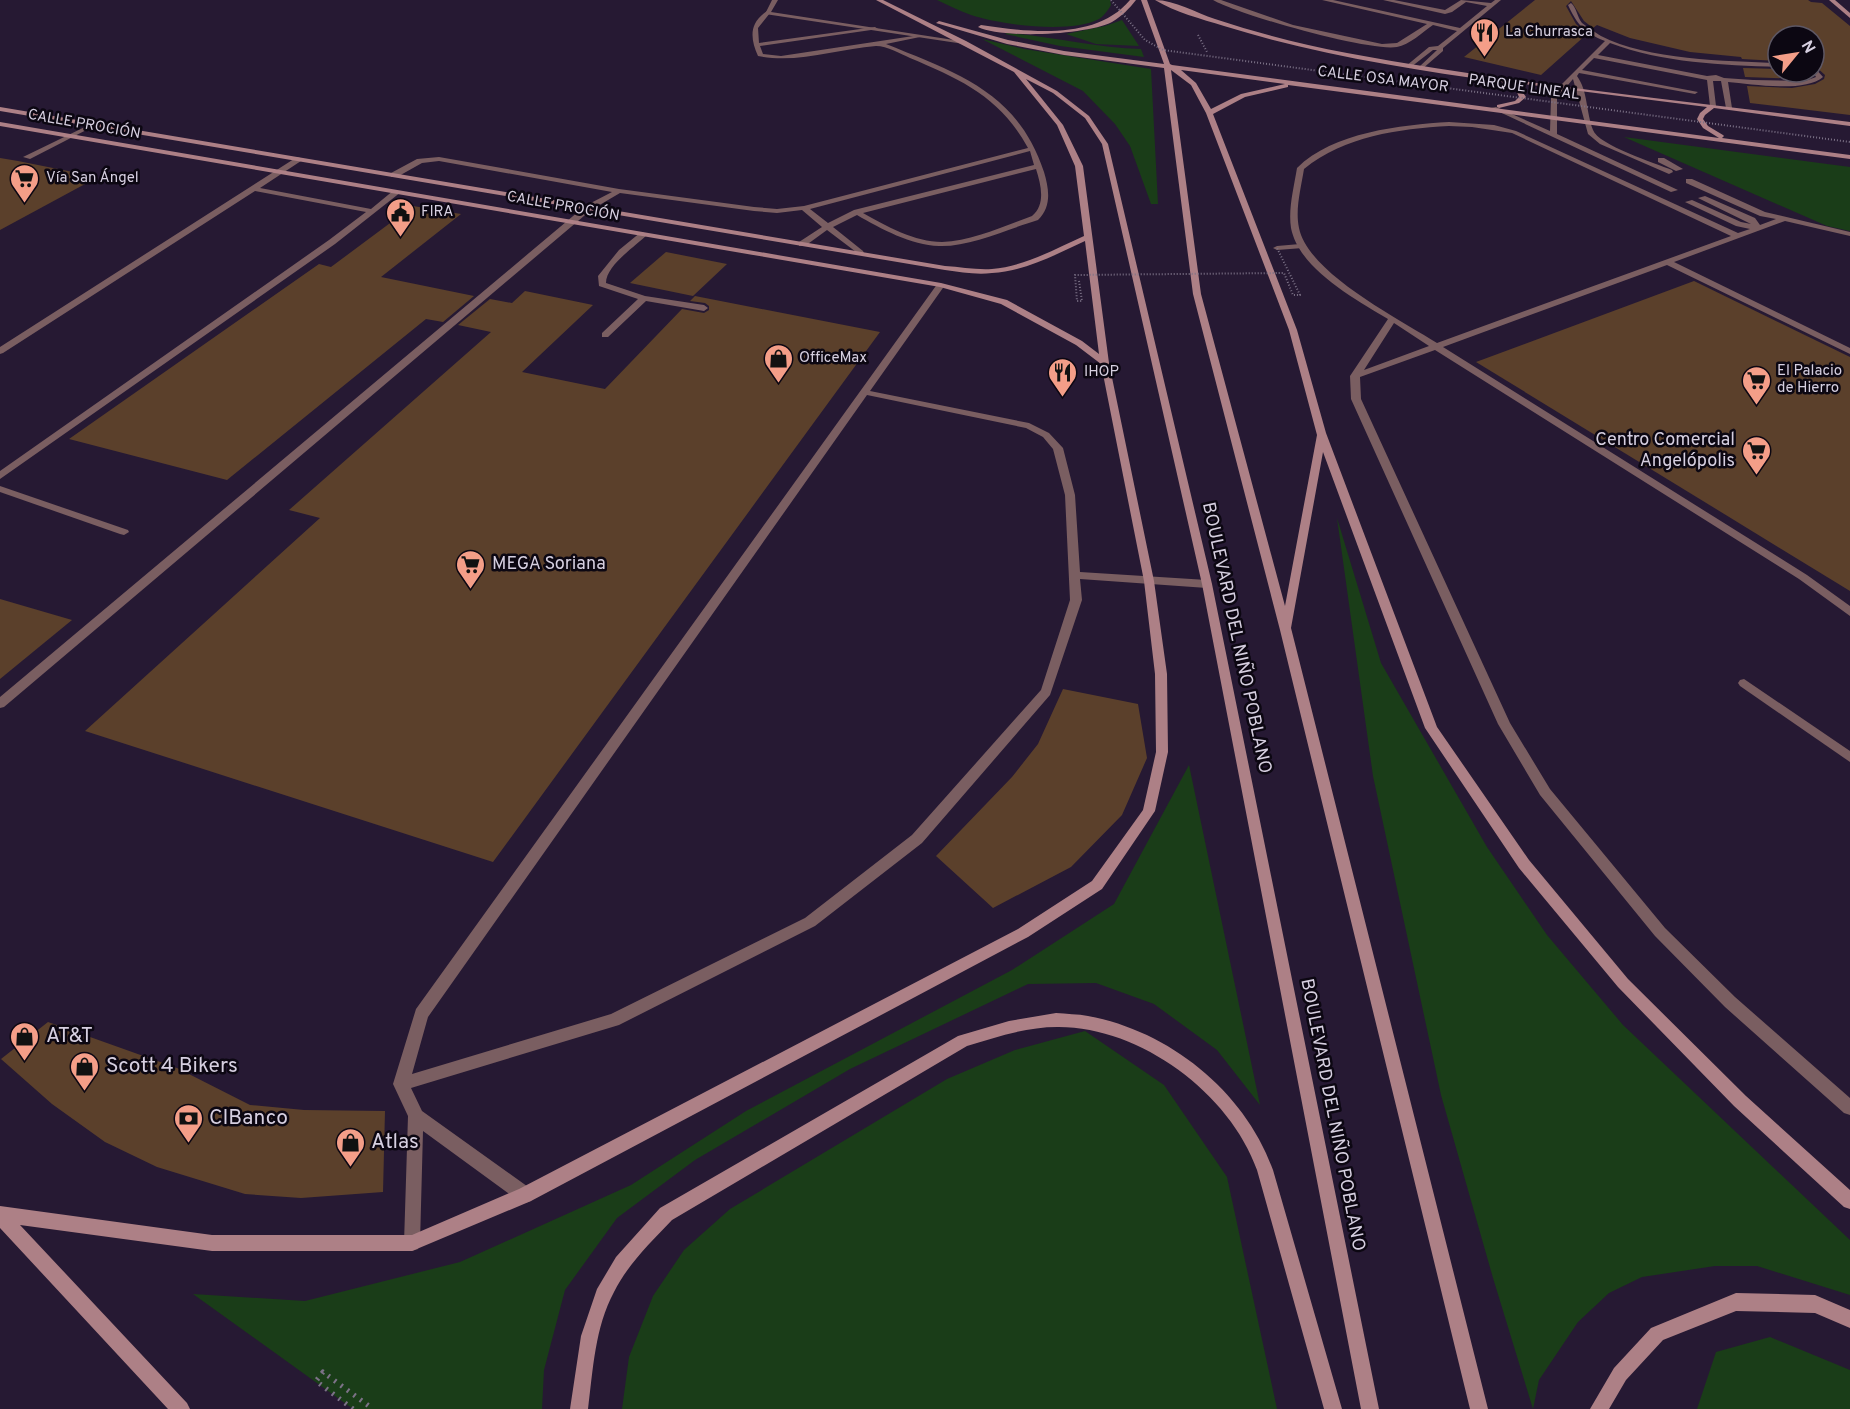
<svg xmlns="http://www.w3.org/2000/svg" width="1850" height="1409" font-family="Overpass,sans-serif">
  <style>
    .green { fill: #1a3d18 }
    .building { fill: #5b402b }
    .lines { fill: none; stroke-linecap: round; stroke-linejoin: round }
    .path-far1 { stroke: #7c7287; stroke-width: 2; stroke-dasharray: 1 2; stroke-linecap: butt }
    .path { stroke: #7c7287; stroke-width: 5; stroke-dasharray: 2 6; stroke-linecap: butt }
    .lane { fill: #7a5e61; fill-rule: evenodd }
    .street { fill: #7a5e61; fill-rule: evenodd }
    .secondary { fill: #ad8086; fill-rule: evenodd }
    .path-bridge { stroke: #7c7287; stroke-width: 2; stroke-dasharray: 1 2; stroke-linecap: butt }
    .labels { text-anchor: middle; dominant-baseline: central; stroke-width: 5; stroke-linejoin: round; paint-order: stroke }
    .far-poi-label { font-size: 15px; fill: #d6cfe0; stroke: #0c0712; text-anchor: start }
    .far-street-label { font-size: 15px; fill: #d6cfe0; stroke: #0c0712 }
    .poi-label { font-size: 18px; fill: #d6cfe0; stroke: #0c0712; text-anchor: end }
    .street-label { font-size: 18px; fill: #d6cfe0; stroke: #0c0712 }
    .near-poi-label { font-size: 21px; fill: #d6cfe0; stroke: #0c0712; text-anchor: start }
  </style>
  <rect width="100%" height="100%" fill="#261933"/>
  <g class="green">
    <path d="M937 0H1110L1111 5C1108 10 1104 16 1099 19 1070 34 1002 25 971 15 960 11 948 5 937 0Z"/>
    <polygon points="1122,20 1139,46 1096,44 1066,34 1105,26"/>
    <path d="M1007 33C1052 36 1096 48 1141 49L1144 57 1060 46 1005 34Z"/>
    <polygon points="982,39 1024,49 1151,69 1158,204 1151,204 1130,146 1115,124 1083,91"/>
    <polygon points="1624,137 1850,167 1850,231 1827,226"/>
    <polygon points="1337,518 1381,663 1487,847 1547,935 1623,1025 1850,1240 1850,1295 1757,1266 1715,1266 1642,1277 1609,1293 1578,1322 1539,1380 1533,1409 1493,1278 1441,1095 1373,776"/>
    <polygon points="1189,765 1260,1105 1217,1050 1154,1004 1096,983 1028,984 850,1069 695,1160 617,1218 565,1290 544,1370 542,1409 353,1409 193,1294 305,1301 460,1262 631,1185 746,1111 1012,970 1114,904"/>
    <polygon points="1085,1031 1164,1085 1227,1177 1277,1409 622,1409 629,1357 653,1296 684,1250 730,1209 947,1079 1015,1050"/>
    <polygon points="1770,1337 1850,1370 1850,1409 1697,1409 1716,1352"/>
  </g>
  <g class="building">
    <polygon points="1535,0 1808,0 1811,2 1822,3 1850,26 1850,115 1750,103 1747,86 1792,88 1815,84 1824,79 1825,75 1814,65 1814,36 1778,36 1778,61 1742,59 1741,57 1690,52 1630,38 1597,25 1593,28 1584,21 1571,1 1566,6 1576,24 1587,34 1541,75 1464,57"/>
    <polygon points="1743,68 1778,69 1778,72 1811,72 1813,76 1805,79 1745,77"/>
    <polygon points="0,158 18,161 98,177 0,230"/>
    <polygon points="413,206 461,214 381,277 474,296 443,322 426,319 227,480 69,439 319,264 331,267"/>
    <polygon points="666,252 727,264 693,296 630,283"/>
    <polygon points="1694,281 1850,357 1850,591 1476,362"/>
    <polygon points="525,291 593,305 522,372 605,389 682,309 704,313 709,310 709,306 705,303 690,301 695,296 880,332 493,862 85,731 320,518 289,510 491,332 458,325 490,299 512,303"/>
    <polygon points="0,599 72,620 0,679"/>
    <polygon points="1063,689 1138,704 1147,758 1122,815 1071,867 993,908 936,856 1012,777 1038,744"/>
    <polygon points="48,1022 177,1068 250,1105 304,1110 385,1111 383,1192 301,1198 245,1194 157,1167 105,1142 52,1104 1,1059"/>
  </g>
  <g class="lines">
    <polyline class="path-far1" points="1198,35 1207,52"/>
    <polyline class="path" points="353,1409 316,1381 323,1372 373,1409"/>
    <g class="lane">
      <path d="M1213 0H1221L1293 25 1382 44 1397 43 1427 24 1322 0H1333L1460 28 1487 6 1466 2 1452 12 1445 14 1383 0H1394L1445 10 1461 0 1491 3 1495 0H1501L1443 48V51L1421 70 1419 69V67L1437 50H1433L1411 67 1406 66 1429 47 1438 46 1457 31 1433 25C1423 32 1409 45 1397 47 1370 52 1239 15 1213 0Z"/>
      <path d="M1571 3C1577 8 1577 17 1582 23 1587 27 1596 33 1601 36 1647 60 1726 61 1778 63V67C1722 65 1663 63 1610 43L1598 55 1707 76 1716 75 1724 78 1753 80 1805 81 1816 77 1813 72 1814 67 1823 77C1805 93 1752 84 1728 82L1732 108 1729 110 1726 108 1721 81H1713L1716 106 1713 108 1710 106 1707 80 1594 58 1582 70 1698 92 1695 94 1579 73 1577 76C1588 91 1586 112 1593 130 1598 145 1655 163 1672 170L1673 172 1669 174 1600 144 1588 134 1573 79 1557 98V134L1678 190 1671 192 1491 108 1496 107 1550 131 1551 98 1561 85 1605 41C1584 33 1577 24 1568 5Z"/>
      <path d="M767 11 770 13 758 28 759 43 875 27 878 29 760 46 763 54 781 56 920 35V37L886 44C960 74 1018 93 1044 172 1049 189 1052 206 1038 220 1008 229 970 247 939 246 911 245 881 229 857 215L833 227 863 251 864 253 860 255 827 230 805 246H799V242L822 227 802 210 777 213 754 211 620 193 591 210 4 707 0 708V697L585 206 612 192 439 161 422 163 397 177H391V173L417 159 439 157 619 189 754 207 777 209 804 206 1028 148C1000 97 962 80 910 58 901 54 887 46 876 46 837 49 797 64 758 56 750 38 749 23 767 11ZM1030 151 1034 165 854 210 828 223 810 209ZM1036 169C1041 185 1046 204 1032 216 1004 226 972 241 942 242 915 242 886 226 863 213Z"/>
      <path d="M1449 122 1494 125 1516 131 1738 233 1750 229 1736 226 1685 202 1692 200 1741 222 1751 224 1698 198 1705 196 1755 218 1760 225 1776 219 1760 216 1686 183V179H1692L1765 212 1850 232V236L1785 221 1674 262 1850 348V354L1667 265 1443 347 1807 575 1850 606V616L1799 579 1435 350 1360 377 1361 399 1510 723 1550 789 1665 928 1735 997 1850 1098V1115L1844 1113 1725 1007 1655 936 1540 795 1498 724 1351 399 1350 376 1388 319C1355 299 1299 269 1291 228 1288 209 1294 187 1297 168 1333 132 1401 125 1449 122ZM1449 126 1472 127 1512 133 1731 236 1437 343C1399 319 1308 273 1299 228 1295 209 1301 188 1304 169 1345 136 1398 129 1449 126ZM1394 323 1429 346 1364 370Z"/>
      <polygon points="91,124 96,125 30,159 23,157"/>
      <polygon points="297,157 304,159 260,188 371,209 394,190 401,192 335,244 0,479 0,471 329,240 366,212 255,191 3,353 0,354 0,347"/>
      <polygon points="1658,158 1664,158 1683,169 1676,171 1658,162"/>
      <path d="M641 232 648 234C636 246 606 265 606 283L645 296 704 305 708 308 704 311 646 301 608 337H602V333L638 299 599 286 598 276 619 250Z"/>
      <path d="M938 283 945 285 870 391 1029 423 1049 433 1063 448 1075 495 1080 572 1207 580 1212 584 1207 588 1080 579 1082 600 1050 695 922 843 815 926 619 1025 411 1088 422 1111 531 1189 533 1195 531 1201 525 1203 519 1201 423 1131 420 1243 418 1249 412 1251 406 1249 404 1243 408 1116 393 1084 416 1009ZM867 395 1026 428 1043 437 1053 449 1065 495 1070 600 1041 690 912 835 805 918 611 1014 412 1074 428 1017Z"/>
      <polygon points="0,486 128,530 129,532 124,535 120,534 0,492"/>
      <polygon points="1744,679 1850,751 1850,762 1740,686 1738,683 1740,680"/>
    </g>
    <g class="street">
      <polygon points="772,0 778,0 771,12 967,42 964,44 765,14"/>
      <polygon points="1300,244 1304,246 1303,248 1277,250 1273,248 1277,246"/>
    </g>
    <g class="secondary">
      <path d="M876 0H883L966 41 1057 91 1089 116 1108 144 1212 584 1379 1409H1361L1202 584 1102 144 1085 118 1053 93 1026 79 1063 125 1083 166 1109 363 1154 581 1167 674 1168 752 1155 811 1102 889 1028 937 531 1201 412 1251H212L20 1225 187 1403 190 1409H168L0 1228V1206L212 1235H412L519 1189 1018 929 1092 881 1143 810 1156 752 1155 674 1144 581 1101 364 1076 345 1001 304 940 287 0 126V122L941 283 1007 300 1082 341 1099 354 1085 241C1055 255 1025 271 992 273 976 275 961 272 945 270L0 111V107L945 266C961 267 976 270 992 269 1025 266 1055 249 1084 236L1075 166 1057 125 1014 72Z"/>
      <path d="M1130 0H1136C1129 9 1122 16 1112 22 1086 35 1003 39 978 27L981 25C1028 32 1096 41 1130 0Z"/>
      <path d="M1141 0H1147L1170 64 1172 65 1719 138 1703 128 1697 119 1700 113 1707 107 1508 82 1520 88 1526 97 1519 103 1499 108 1497 107V105L1515 101 1519 97 1516 90 1502 84V82C1408 69 1314 54 1224 26 1201 19 1175 12 1155 0 1175 0 1196 13 1215 19 1258 33 1302 45 1347 53 1513 84 1682 100 1850 122V126L1714 108 1705 115 1703 119 1708 126 1723 135 1724 136 1722 138 1850 155V159L1288 85V87L1245 97 1213 114 1297 330 1326 433 1437 727 1529 860 1628 979 1746 1096 1850 1190V1209L1844 1207 1734 1106 1618 987 1519 868 1425 728 1323 452 1291 628 1488 1409H1470L1280 630 1193 294 1164 68 1064 55 1007 44 936 23 939 21 1008 40 1064 51 1164 64ZM1171 70 1191 85 1206 113 1289 330 1317 435 1285 606 1201 294ZM1181 70 1285 84 1241 94 1211 109 1196 83Z"/>
      <polygon points="1829,0 1835,0 1850,13 1850,18"/>
      <path d="M1056 1013C1066 1014 1078 1014 1088 1016 1170 1031 1245 1092 1273 1170L1342 1409H1324L1257 1170C1230 1093 1139 1026 1057 1027 1027 1027 996 1037 967 1046L672 1220C651 1242 628 1264 614 1292 595 1327 593 1370 588 1409H570L581 1336 597 1289 616 1257 660 1208 958 1036 1009 1021Z"/>
      <polygon points="1736,1293 1815,1295 1850,1310 1850,1328 1815,1313 1736,1311 1663,1340 1626,1380 1609,1409 1590,1409 1614,1368 1651,1328"/>
    </g>
    <g class="path-bridge">
      <polyline points="1111,0 1145,40 1163,50 1850,142"/>
      <polyline points="1079,281 1082,301 1077,301 1075,275 1284,273 1293,295 1300,295 1277,248"/>
    </g>
  </g>
  <defs>
    <symbol id="restaurant-pin" viewBox="-11 -11 22 30"><path d="M0 17L-7.5 6A9.5 9.5 0 1 1 7.5 6Z" fill="#f49e88" stroke="#0c0712"/><path d="M-5-6h1v4h1v-4h1v4h1v-4h1v5L-1.5 .5V6h-2V.5L-5-1ZM5-6V6H3V1.5H1.5Q1.5-4 5-6Z" fill="#111"/></symbol>
    <symbol id="supermarket-pin" viewBox="-11 -11 22 30"><path d="M0 17L-7.5 6A9.5 9.5 0 1 1 7.5 6Z" fill="#f49e88" stroke="#0c0712"/><path d="M-6-5.5h2.5l.6 2H6L4.5 2H-2.5L-4.4-4H-6ZM-1.5 3.2a1.3 1.3 0 1 0 .1 0ZM3 3.2a1.3 1.3 0 1 0 .1 0Z" fill="#111"/></symbol>
    <symbol id="civic-pin" viewBox="-11 -11 22 30"><path d="M0 17L-7.5 6A9.5 9.5 0 1 1 7.5 6Z" fill="#f49e88" stroke="#0c0712"/><path d="M-.6-6.5H3V-4.5H.6V-3L4-1V1h2V6H-6V1h2V-1L-.6-3ZM-1.2 2.5V6h2.4V2.5Z" fill="#111"/></symbol>
    <symbol id="shop-pin" viewBox="-11 -11 22 30"><path d="M0 17L-7.5 6A9.5 9.5 0 1 1 7.5 6Z" fill="#f49e88" stroke="#0c0712"/><path d="M-5-2.5h2.3a2.7 3.5 0 0 1 5.4 0H5L5.5 6h-11ZM-1.5-2.5h3a1.5 2.3 0 0 0-3 0Z" fill="#111"/></symbol>
    <symbol id="bank-pin" viewBox="-11 -11 22 30"><path d="M0 17L-7.5 6A9.5 9.5 0 1 1 7.5 6Z" fill="#f49e88" stroke="#0c0712"/><path d="M-6-4H6V4H-6ZM0-2.3a2.3 2.3 0 1 0 0 4.6a2.3 2.3 0 1 0 0-4.6Z" fill="#111"/></symbol>
  </defs>
  <g fill-rule="evenodd">
    <use href="#restaurant-pin" x="1468" y="16" width="33" height="45"/>
    <use href="#supermarket-pin" x="8" y="162" width="33" height="45"/>
    <use href="#civic-pin" x="384" y="196" width="33" height="45"/>
    <use href="#shop-pin" x="762" y="342" width="33" height="45"/>
    <use href="#restaurant-pin" x="1046" y="356" width="33" height="45"/>
    <use href="#supermarket-pin" x="1740" y="364" width="33" height="45"/>
    <use href="#supermarket-pin" x="1740" y="434" width="33" height="45"/>
    <use href="#supermarket-pin" x="454" y="548" width="33" height="45"/>
    <use href="#shop-pin" x="8" y="1020" width="33" height="45"/>
    <use href="#shop-pin" x="68" y="1050" width="33" height="45"/>
    <use href="#bank-pin" x="172" y="1102" width="33" height="45"/>
    <use href="#shop-pin" x="334" y="1126" width="33" height="45"/>
  </g>
  <g class="labels">
    <g class="far-poi-label">
      <text x="1505" y="32">La Churrasca</text>
      <text x="46" y="178">Vía San Ángel</text>
      <text x="421" y="212">FIRA</text>
      <text x="799" y="358">OfficeMax</text>
      <text x="1777" y="371">El Palacio<tspan x="1777" dy="17">de Hierro</tspan></text>
      <text x="1084" y="372">IHOP</text>
    </g>
    <g class="far-street-label">
      <text transform="translate(1383 80) rotate(7)">CALLE OSA MAYOR</text>
      <text transform="translate(1524 88) rotate(8)">PARQUE LINEAL</text>
      <text transform="translate(84 125) rotate(10)">CALLE PROCIÓN</text>
      <text transform="translate(563 207) rotate(10)">CALLE PROCIÓN</text>
    </g>
    <g class="poi-label">
      <text x="1735" y="440">Centro Comercial<tspan x="1735" dy="21">Angelópolis</tspan></text>
      <text x="492" y="564" text-anchor="start">MEGA Soriana</text>
    </g>
    <g class="street-label">
      <text transform="translate(1236 638) rotate(78)">BOULEVARD DEL NIÑO POBLANO</text>
      <text transform="translate(1332 1115) rotate(79)">BOULEVARD DEL NIÑO POBLANO</text>
    </g>
    <g class="near-poi-label">
      <text x="46" y="1036">AT&amp;T</text>
      <text x="106" y="1066">Scott 4 Bikers</text>
      <text x="209" y="1118">CIBanco</text>
      <text x="371" y="1142">Atlas</text>
    </g>
  </g>
  <g transform="translate(1796 54) rotate(60)"><circle r="28" fill="#0c0712" stroke="#5d5764" stroke-width="1.5"/>
  <path d="M0-4.5L10 22L0 15L-10 22Z" fill="#f49e88"/>
  <text y="-9" font-size="16" font-weight="bold" text-anchor="middle" fill="#d6cfe0">N</text>
  </g>
</svg>
